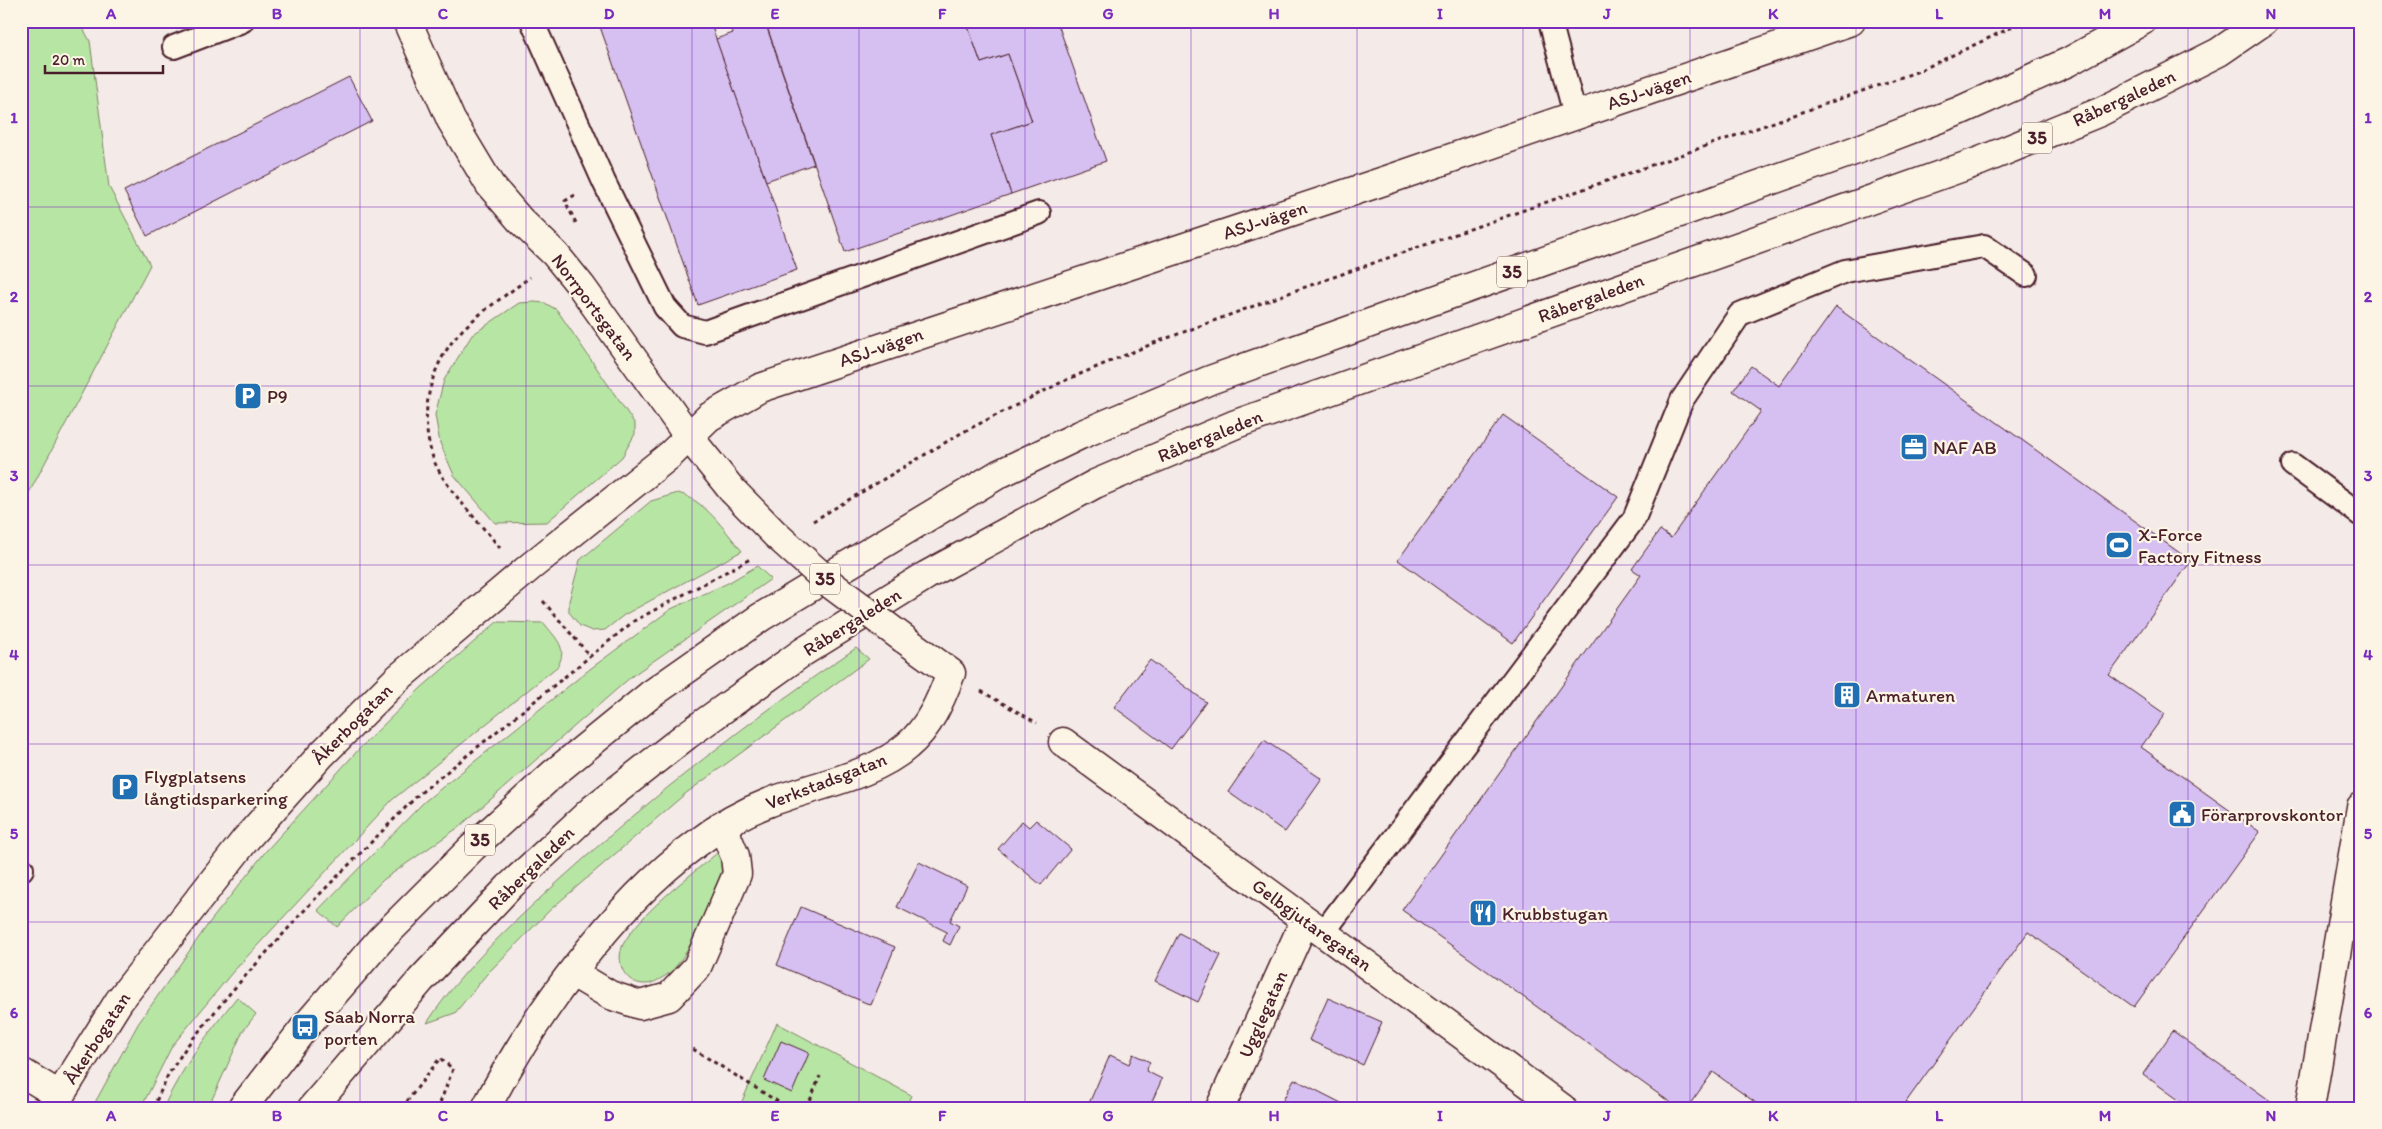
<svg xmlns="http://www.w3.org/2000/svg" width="2382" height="1129" font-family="Itim,sans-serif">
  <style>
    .green { fill: #b7e5a4; stroke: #808268 }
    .building { fill: #d6c0f1; stroke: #4a1f2b }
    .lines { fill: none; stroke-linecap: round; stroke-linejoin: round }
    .lane-casing { stroke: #4a1f2b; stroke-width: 26 }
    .street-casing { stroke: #4a1f2b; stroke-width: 31 }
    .primary-casing { stroke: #4a1f2b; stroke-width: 31 }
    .path { stroke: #4a1f2b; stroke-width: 3; stroke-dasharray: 4 4; stroke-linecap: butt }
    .lane { stroke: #fcf5e5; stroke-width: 22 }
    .street { stroke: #fcf5e5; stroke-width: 28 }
    .primary { stroke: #fcf5e5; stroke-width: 28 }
    .street-bridge-casing { stroke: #4a1f2b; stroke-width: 31; stroke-linecap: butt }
    .street-bridge { stroke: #fcf5e5; stroke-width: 28 }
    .grid { fill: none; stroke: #7b2cbf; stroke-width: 1; stroke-opacity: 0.55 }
    .labels { text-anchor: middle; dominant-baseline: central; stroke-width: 4.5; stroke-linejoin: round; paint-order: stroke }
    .shield { fill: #fcf5e5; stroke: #7f5f63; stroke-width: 1 }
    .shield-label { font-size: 18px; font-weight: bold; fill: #4a1f2b }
    .street-label { font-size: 19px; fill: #4a1f2b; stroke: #fcf5e5 }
    .poi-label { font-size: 19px; fill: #4a1f2b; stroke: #fcf5e5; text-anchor: start }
    .neatline { fill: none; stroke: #7b2cbf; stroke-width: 2 }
    .grid-label { font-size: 16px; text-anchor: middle; font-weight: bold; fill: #7b2cbf }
  </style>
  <rect width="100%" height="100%" fill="#f4eae7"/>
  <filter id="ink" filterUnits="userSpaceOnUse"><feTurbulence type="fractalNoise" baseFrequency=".02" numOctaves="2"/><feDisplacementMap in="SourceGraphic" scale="10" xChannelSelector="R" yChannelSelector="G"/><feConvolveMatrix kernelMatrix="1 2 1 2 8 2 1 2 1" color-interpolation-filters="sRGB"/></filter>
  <g filter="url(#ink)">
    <g class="green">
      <polygon points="21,21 79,21 90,41 109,187 150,265 21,508"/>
      <polygon points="534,302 545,303 557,310 635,424 635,434 622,457 547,522 495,523 454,475 440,443 435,415 444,380 472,335 519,303"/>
      <path d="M678 493C705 500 724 530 742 551L624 615 605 630 592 631 580 626 569 612V601L580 560 651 501Z"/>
      <polygon points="757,566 771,579 632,676 459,827 383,880 337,927 318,910 424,802 590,669 671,609 728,583"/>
      <path d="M497 622 544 623C556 639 568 647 558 666L392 800 231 974 172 1046 141 1108H92L138 1024 209 923 266 851 361 747 421 688Z"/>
      <path d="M856 648 869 659 685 794 551 909 486 975 455 1013 427 1023C463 968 513 923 561 879 654 795 752 718 856 648Z"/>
      <path d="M721 850 723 863 721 874C709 900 691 957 668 974 662 978 651 985 644 984 622 983 614 958 625 941 644 910 693 873 721 850Z"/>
      <path d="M237 997 256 1014 243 1031 208 1108H163C182 1067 209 1032 237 997Z"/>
      <polygon points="777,1023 911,1095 906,1108 739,1108"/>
    </g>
    <g class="building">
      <polygon points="598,21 710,21 797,270 698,305"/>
      <polygon points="728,21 746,21 748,28 765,22 814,164 766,181 716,39 733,33"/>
      <polygon points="950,21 951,25 966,21 981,63 1008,54 1032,121 991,135 1011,194 845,252 765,21"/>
      <polygon points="966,21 1057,21 1106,161 1011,194 991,135 1032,121 1008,54 981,63"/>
      <polygon points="349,77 372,121 147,236 124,191"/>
      <polygon points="1836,307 2191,561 2109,675 2165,714 2141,747 2260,832 2134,1007 2028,932 1906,1102 1914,1108 1763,1108 1713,1072 1687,1108 1678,1108 1402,910 1641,575 1632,569 1660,530 1671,538 1761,411 1733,391 1751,366 1779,386"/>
      <polygon points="1503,415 1618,497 1513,643 1398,560"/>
      <polygon points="1150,660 1206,702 1171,749 1114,707"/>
      <polygon points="1264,740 1322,779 1285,832 1228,792"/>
      <polygon points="1036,820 1071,849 1041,885 998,849 1022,821 1029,827"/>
      <polygon points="919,862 967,886 950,921 959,926 950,945 943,941 947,932 897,907"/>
      <polygon points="801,907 895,947 871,1005 777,965"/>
      <polygon points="1179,933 1221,955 1198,1002 1155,981"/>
      <polygon points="1328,998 1382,1022 1363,1065 1309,1040"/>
      <polygon points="2173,1031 2272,1102 2268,1108 2186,1108 2187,1106 2143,1074"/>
      <polygon points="781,1041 809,1053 792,1093 764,1080"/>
      <polygon points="1133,1054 1150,1062 1146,1071 1162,1079 1149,1108 1087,1108 1110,1055 1129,1064"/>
      <polygon points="1294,1079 1351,1108 1279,1108"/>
    </g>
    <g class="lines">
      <defs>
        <g id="lane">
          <polyline points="532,21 604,182 665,307 682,326 705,332 1039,213"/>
          <polyline points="1550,21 1575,115"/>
          <polyline points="174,47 242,21"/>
          <polyline points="2293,465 2361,515"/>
          <polyline points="21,869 22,869"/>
          <polyline points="1323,933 1634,519 1682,400 1740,314 1845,271 1984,246 2026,275"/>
        </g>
        <g id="street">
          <polyline points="407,21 451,120 490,185 520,220 555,254 581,286 689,437 732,490"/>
          <polyline points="1063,742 1562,1108"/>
          <polyline points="573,973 610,995 640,1005 669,997 697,967 737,874 735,856 722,825"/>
          <polyline points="21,1072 59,1095"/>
          <polyline points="52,1108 119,1001 246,839 322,754 397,679 530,567 670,455 709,417 760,388 1390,179 1851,21"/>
          <path d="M486 1108C533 1017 613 905 696 844 718 827 742 813 768 803 810 786 872 777 907 746 930 727 941 699 951 673L904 639"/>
          <polyline points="1220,1108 1305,920"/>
          <polyline points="2310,1108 2361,807"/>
        </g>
        <g id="primary">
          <polyline points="242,1108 305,1027 381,939 473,847 554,773 650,695 761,617 999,474 1080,435 1210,380 1851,152 1959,111 2068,62 2142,21"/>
          <polyline points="312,1108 421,980 509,887 593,809 687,735 803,652 927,575 1095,484 1236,424 1980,161 2100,112 2219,52 2264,21"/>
        </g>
      </defs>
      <use href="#lane" class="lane-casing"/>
      <use href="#street" class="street-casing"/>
      <use href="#primary" class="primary-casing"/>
      <g class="path">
        <polyline points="575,195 565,201 577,225"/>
        <polyline points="813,521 963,432 1066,380 1154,343 1294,291 1919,71 2025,21"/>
        <path d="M500 548C481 524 447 490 435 463 415 414 431 355 472 321 490 305 511 292 530 277"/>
        <polyline points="543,601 590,656"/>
        <polyline points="981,691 1037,723"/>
        <polyline points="693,1049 788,1108"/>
        <polyline points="153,1108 168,1075 187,1046 231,992 311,903 418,795 634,621 752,558"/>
        <polyline points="402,1108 440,1058 453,1069 438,1108"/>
        <polyline points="807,1108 820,1076"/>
      </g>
      <use href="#lane" class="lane"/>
      <use href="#street" class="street"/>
      <use href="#primary" class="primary"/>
      <defs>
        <polyline id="street-bridge" points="732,490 775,534 833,586 904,639"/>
      </defs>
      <use href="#street-bridge" class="street-bridge-casing"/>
      <use href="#street-bridge" class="street-bridge"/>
    </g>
  </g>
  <path class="grid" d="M194 21V1108M360 21V1108M526 21V1108M692 21V1108M859 21V1108M1025 21V1108M1191 21V1108M1357 21V1108M1523 21V1108M1690 21V1108M1856 21V1108M2022 21V1108M2188 21V1108M21 207H2361M21 386H2361M21 565H2361M21 744H2361M21 922H2361"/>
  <defs>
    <symbol id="parking-square" viewBox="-11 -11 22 22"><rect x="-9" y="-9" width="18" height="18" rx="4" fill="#1f6fb2" stroke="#fcf5e5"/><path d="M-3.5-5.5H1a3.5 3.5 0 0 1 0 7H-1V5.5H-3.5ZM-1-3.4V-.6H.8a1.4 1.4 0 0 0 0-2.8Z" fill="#fff"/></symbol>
    <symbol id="office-square" viewBox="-11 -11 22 22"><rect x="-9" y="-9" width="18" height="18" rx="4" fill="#1f6fb2" stroke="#fcf5e5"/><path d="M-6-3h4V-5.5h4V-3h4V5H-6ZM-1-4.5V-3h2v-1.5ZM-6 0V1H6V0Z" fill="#fff"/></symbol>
    <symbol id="stadium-square" viewBox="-11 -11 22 22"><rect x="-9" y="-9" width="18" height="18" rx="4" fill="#1f6fb2" stroke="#fcf5e5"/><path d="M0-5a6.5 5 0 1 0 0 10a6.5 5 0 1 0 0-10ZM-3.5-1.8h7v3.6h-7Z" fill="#fff"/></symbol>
    <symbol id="building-square" viewBox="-11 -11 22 22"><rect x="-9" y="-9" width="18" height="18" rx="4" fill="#1f6fb2" stroke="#fcf5e5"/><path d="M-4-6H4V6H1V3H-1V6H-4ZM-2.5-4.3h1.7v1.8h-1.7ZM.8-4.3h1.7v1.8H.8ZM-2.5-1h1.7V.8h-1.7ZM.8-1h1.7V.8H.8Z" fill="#fff"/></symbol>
    <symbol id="civic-square" viewBox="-11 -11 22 22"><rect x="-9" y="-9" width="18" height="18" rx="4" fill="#1f6fb2" stroke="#fcf5e5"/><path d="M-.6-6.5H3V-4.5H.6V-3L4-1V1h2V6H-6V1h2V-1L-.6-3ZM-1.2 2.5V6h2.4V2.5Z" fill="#fff"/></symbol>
    <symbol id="restaurant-square" viewBox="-11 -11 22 22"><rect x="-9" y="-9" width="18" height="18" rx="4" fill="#1f6fb2" stroke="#fcf5e5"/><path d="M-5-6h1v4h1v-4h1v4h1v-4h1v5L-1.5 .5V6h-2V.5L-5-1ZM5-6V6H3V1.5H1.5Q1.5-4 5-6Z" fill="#fff"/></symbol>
    <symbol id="bus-square" viewBox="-11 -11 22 22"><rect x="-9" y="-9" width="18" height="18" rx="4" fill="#1f6fb2" stroke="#fcf5e5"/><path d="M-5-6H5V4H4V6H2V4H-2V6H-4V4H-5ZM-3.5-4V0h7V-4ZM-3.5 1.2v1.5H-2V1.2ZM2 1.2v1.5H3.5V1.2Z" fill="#fff"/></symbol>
  </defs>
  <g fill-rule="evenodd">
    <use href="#parking-square" x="232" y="380" width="32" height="32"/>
    <use href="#office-square" x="1898" y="431" width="32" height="32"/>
    <use href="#stadium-square" x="2103" y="529" width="32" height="32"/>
    <use href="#building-square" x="1831" y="679" width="32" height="32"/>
    <use href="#parking-square" x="109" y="771" width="32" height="32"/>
    <use href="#civic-square" x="2166" y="798" width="32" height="32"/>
    <use href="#restaurant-square" x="1467" y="897" width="32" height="32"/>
    <use href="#bus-square" x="289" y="1011" width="32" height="32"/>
  </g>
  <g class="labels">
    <g class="shield">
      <rect x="2022" y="122.5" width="30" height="31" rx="4"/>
      <rect x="1497" y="256.5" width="30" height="31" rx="4"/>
      <rect x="810" y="563.5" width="30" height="31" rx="4"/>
      <rect x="465" y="824.5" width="30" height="31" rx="4"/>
    </g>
    <g class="shield-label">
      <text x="2037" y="138">35</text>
      <text x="1512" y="272">35</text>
      <text x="825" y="579">35</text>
      <text x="480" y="840">35</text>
    </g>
    <g class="street-label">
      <text transform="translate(1649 90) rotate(-19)">ASJ-vägen</text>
      <text transform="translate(2124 98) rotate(-25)">Råbergaleden</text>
      <text transform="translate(1265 220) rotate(-18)">ASJ-vägen</text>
      <text transform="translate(1591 298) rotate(-20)">Råbergaleden</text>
      <text transform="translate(594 307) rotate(53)">Norrportsgatan</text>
      <text transform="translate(881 347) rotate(-19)">ASJ-vägen</text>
      <text transform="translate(1210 436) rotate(-22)">Råbergaleden</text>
      <text transform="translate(852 622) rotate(-32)">Råbergaleden</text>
      <text transform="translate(352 724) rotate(-45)">Åkerbogatan</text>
      <text transform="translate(826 781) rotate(-21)">Verkstadsgatan</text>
      <text transform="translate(531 868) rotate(-44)">Råbergaleden</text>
      <text transform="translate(1312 925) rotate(36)">Gelbgjutaregatan</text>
      <text transform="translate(1263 1014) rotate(-66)">Ugglegatan</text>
      <text transform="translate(97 1038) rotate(-57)">Åkerbogatan</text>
    </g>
    <g class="poi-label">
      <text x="267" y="396">P9</text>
      <text x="1933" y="447">NAF AB</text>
      <text x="2138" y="534">X-Force<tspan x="2138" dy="22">Factory Fitness</tspan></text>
      <text x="1866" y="695">Armaturen</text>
      <text x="144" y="776">Flygplatsens<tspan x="144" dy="22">långtidsparkering</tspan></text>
      <text x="2201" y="814">Förarprovskontor</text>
      <text x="1502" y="913">Krubbstugan</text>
      <text x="324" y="1016">Saab Norra<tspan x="324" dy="22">porten</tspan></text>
    </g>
  </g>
  <rect width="2382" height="1129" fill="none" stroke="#fcf5e5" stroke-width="55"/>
  <path d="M45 65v8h118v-8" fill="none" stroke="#4a1f2b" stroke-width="2.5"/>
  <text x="52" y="65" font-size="15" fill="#4a1f2b" stroke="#fcf5e5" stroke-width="4" paint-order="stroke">20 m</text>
  <rect x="28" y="28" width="2326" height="1074" class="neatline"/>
  <g class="grid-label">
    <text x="111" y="19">A</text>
    <text x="277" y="19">B</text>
    <text x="443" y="19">C</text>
    <text x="609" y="19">D</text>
    <text x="775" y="19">E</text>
    <text x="942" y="19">F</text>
    <text x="1108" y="19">G</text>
    <text x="1274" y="19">H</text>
    <text x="1440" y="19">I</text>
    <text x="1607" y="19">J</text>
    <text x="1773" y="19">K</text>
    <text x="1939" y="19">L</text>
    <text x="2105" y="19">M</text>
    <text x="2271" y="19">N</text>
    <text x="14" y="123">1</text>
    <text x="2368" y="123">1</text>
    <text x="14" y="302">2</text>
    <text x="2368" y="302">2</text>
    <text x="14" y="481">3</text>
    <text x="2368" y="481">3</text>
    <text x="14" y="660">4</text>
    <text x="2368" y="660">4</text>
    <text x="14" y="839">5</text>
    <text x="2368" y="839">5</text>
    <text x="14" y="1018">6</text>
    <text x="2368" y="1018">6</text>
    <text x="111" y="1121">A</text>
    <text x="277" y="1121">B</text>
    <text x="443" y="1121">C</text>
    <text x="609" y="1121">D</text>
    <text x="775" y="1121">E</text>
    <text x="942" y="1121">F</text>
    <text x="1108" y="1121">G</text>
    <text x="1274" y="1121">H</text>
    <text x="1440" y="1121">I</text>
    <text x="1607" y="1121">J</text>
    <text x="1773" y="1121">K</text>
    <text x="1939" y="1121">L</text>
    <text x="2105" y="1121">M</text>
    <text x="2271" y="1121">N</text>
  </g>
</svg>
